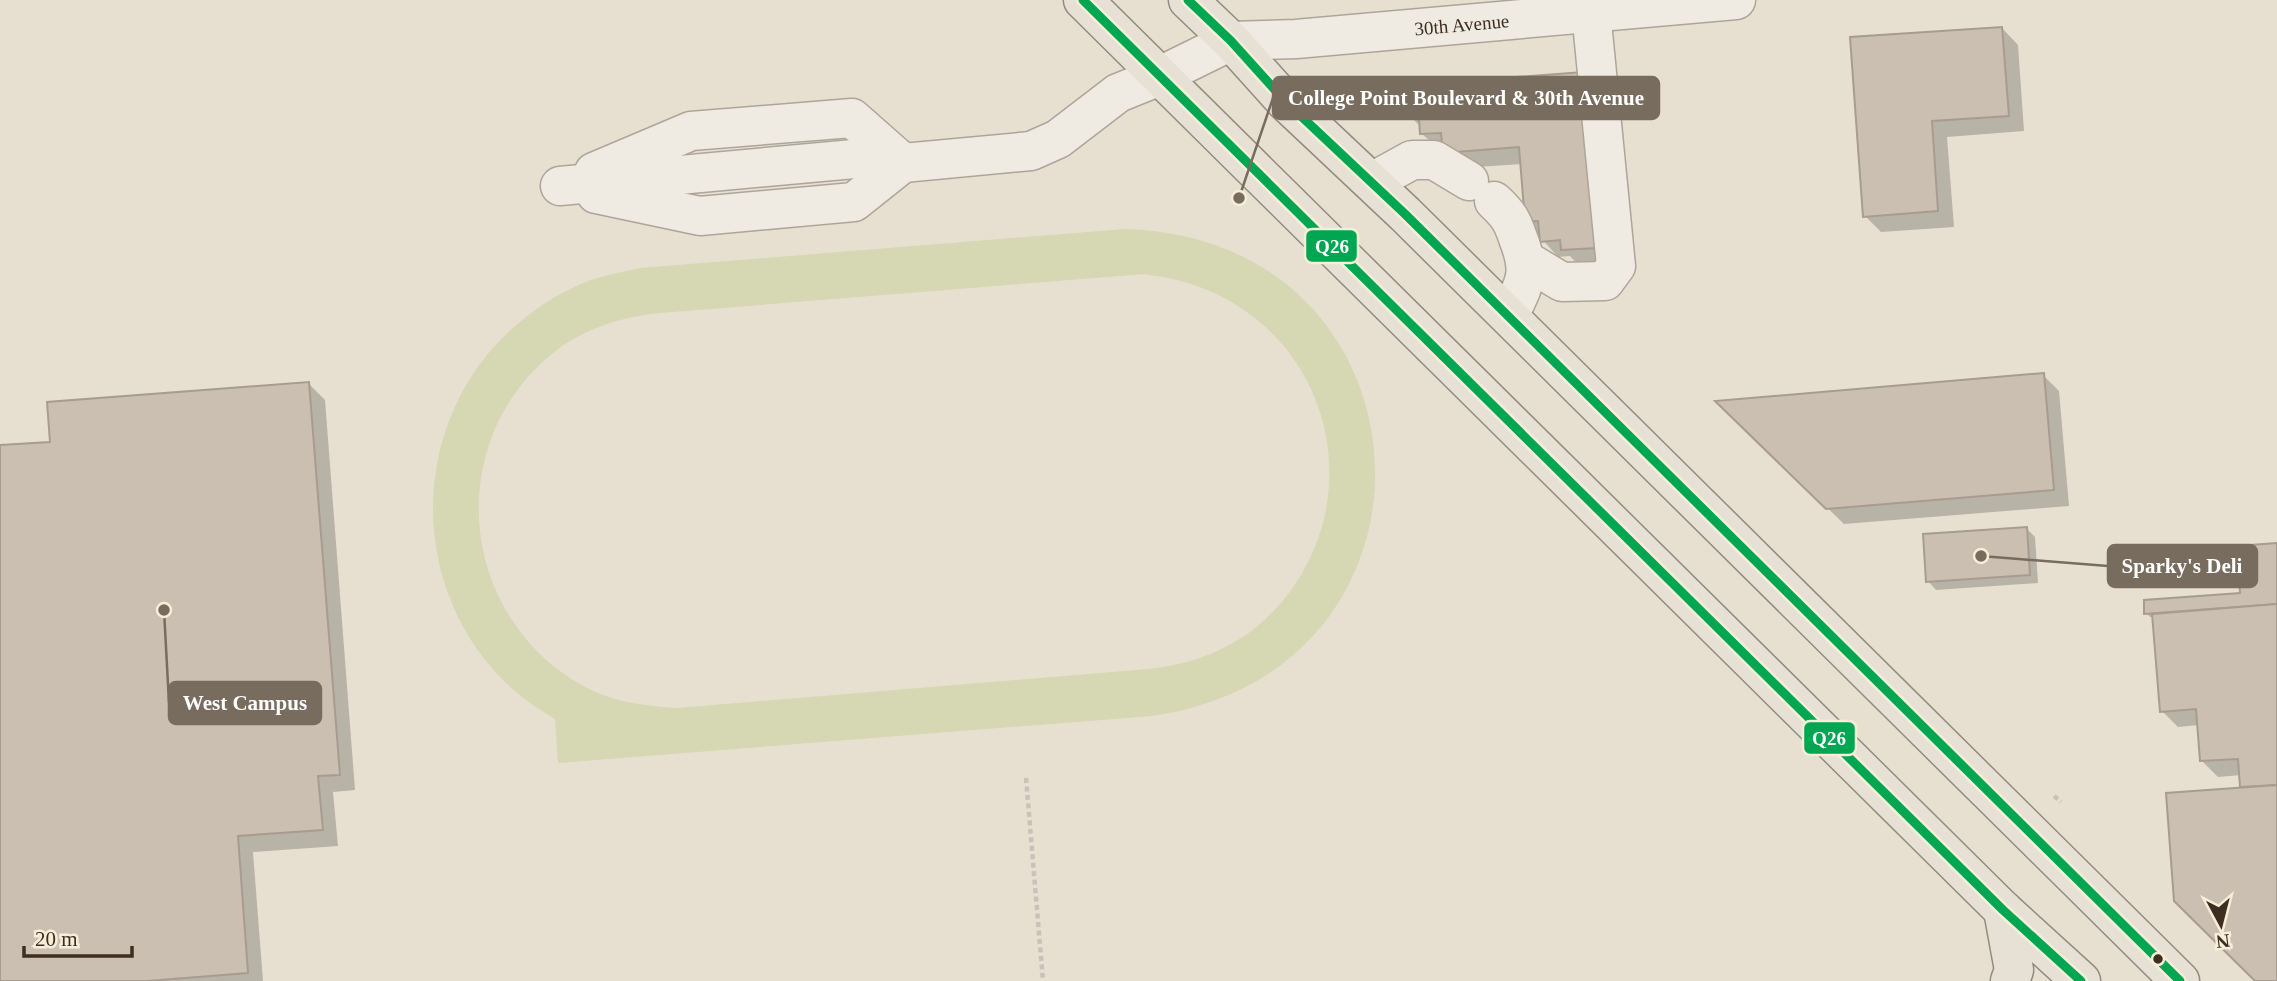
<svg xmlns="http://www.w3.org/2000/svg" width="2277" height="981" font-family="'Times New Roman',serif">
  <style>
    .green { fill: #d6d7b3; fill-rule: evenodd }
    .shadow { fill: #0003 }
    .building { fill: #cbbfb2; stroke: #a89c90; stroke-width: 2 }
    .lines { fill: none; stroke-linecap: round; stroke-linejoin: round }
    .minor-casing { stroke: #ada599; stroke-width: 41 }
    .major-casing { stroke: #928b80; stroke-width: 41 }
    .path { stroke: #c8c2b9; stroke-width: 4.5; stroke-dasharray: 5 3.5; stroke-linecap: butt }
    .minor { stroke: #efebe3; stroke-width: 38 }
    .major { stroke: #e6e1d4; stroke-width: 38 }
    .bus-1-casing { stroke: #f7eed8; stroke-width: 14 }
    .bus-1 { stroke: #00a651; stroke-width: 9 }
    .bus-dot { fill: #3d2e20; stroke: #f7eed8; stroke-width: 2.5 }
    .labels { text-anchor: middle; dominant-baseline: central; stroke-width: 5; stroke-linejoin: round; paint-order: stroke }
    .street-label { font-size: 19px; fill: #3d2e20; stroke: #f7eed8 }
    .leader { fill: none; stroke: #786c5e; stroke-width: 2.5 }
    .callout-dot { fill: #786c5e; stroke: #f7eed8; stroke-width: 2.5 }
    .callout { fill: #786c5e; stroke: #786c5e; stroke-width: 2.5 }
    .callout-label { font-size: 21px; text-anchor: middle; font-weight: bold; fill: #fff }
    .line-badge { stroke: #f7eed8; stroke-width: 2.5 }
    .badge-label { font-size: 19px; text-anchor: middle; font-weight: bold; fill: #fff }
  </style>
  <rect width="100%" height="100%" fill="#e7e0d1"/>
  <path class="green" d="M1125 229C1441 238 1466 671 1152 716L558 763 555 719C425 647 394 472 486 356 511 325 547 298 583 283 601 276 621 272 640 268ZM1145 274C1163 277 1181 280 1197 286 1312 327 1363 458 1306 566 1289 598 1262 628 1229 645 1204 659 1176 666 1148 669L678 708C648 706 618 703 591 690 460 625 439 445 553 353 584 328 622 317 660 313Z"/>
  <g class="shadow">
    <polygon points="2002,28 2018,45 2024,131 1947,137 1954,227 1881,232 1865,216 1851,39"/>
    <polygon points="1582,74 1611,264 1579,266 1570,256 1558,257 1526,221 1522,164 1461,168 1422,134 1422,128 1412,118"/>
    <polygon points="2043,375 2059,391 2069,506 1844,524 1719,402"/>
    <polygon points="309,384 325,400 355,790 333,792 338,846 253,852 263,981 0,981 0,447 52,443"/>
    <polygon points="2027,529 2035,537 2038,583 1936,590 1928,581"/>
    <polygon points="2277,545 2277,981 2257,981 2241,775 2218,777 2202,761 2199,725 2178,727 2162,711 2154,617 2150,617 2146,613 2242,594"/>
  </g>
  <g class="building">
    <polygon points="2002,27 2009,116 1932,121 1938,211 1863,217 1850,37"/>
    <polygon points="1583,72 1596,248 1561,250 1560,240 1540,242 1538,221 1525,222 1519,147 1443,153 1441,133 1420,134 1419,119 1411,119 1408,85"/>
    <polygon points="2044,373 2054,490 1826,509 1715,401"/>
    <polygon points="309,382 340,775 318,776 323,830 238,836 248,973 147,981 0,981 0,445 50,442 47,402"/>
    <polygon points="2027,527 2030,575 1926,582 1923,534"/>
    <polygon points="2277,543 2277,604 2144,614 2144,600 2240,593 2237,546"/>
    <polygon points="2277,604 2277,785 2240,787 2238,759 2200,761 2196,709 2160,712 2152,614"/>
    <polygon points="2277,785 2277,981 2255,981 2174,901 2166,793"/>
  </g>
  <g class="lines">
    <defs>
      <g id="minor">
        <polyline points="594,172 691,131 852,118 903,163"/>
        <polyline points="1372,182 1412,160 1434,160 1469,181"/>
        <path id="s1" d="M560 186 854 159 903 163 1031 151 1058 139 1118 93 1160 76 1231 41 1296 39 1736 0"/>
        <polyline points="596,194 700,216 854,202 903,163"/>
        <path d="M1494 201C1508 214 1512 220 1518 238 1532 274 1525 282 1509 316"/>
        <polyline points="1527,261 1562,282 1605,281 1616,266 1591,12"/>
      </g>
      <g id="major">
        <polyline points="1083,0 2003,910 2081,981"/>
        <polyline points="1188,0 1231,41 1285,101 1405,214 2180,981"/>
        <polyline points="2003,910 2014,970 2010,981"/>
      </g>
    </defs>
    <use href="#minor" class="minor-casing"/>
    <use href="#major" class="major-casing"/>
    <g class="path">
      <polyline points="1331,96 1339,84 1333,76"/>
      <polyline points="1026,778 1043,981"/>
      <polyline points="2054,796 2061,802"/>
    </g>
    <use href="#minor" class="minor"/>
    <use href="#major" class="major"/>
    <defs>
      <g id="bus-1">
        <polyline points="1083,0 2003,910 2081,981"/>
        <polyline points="1188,0 1231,41 1285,101 1405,214 2180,981"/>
      </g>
    </defs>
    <use href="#bus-1" class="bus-1-casing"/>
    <use href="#bus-1" class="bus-1"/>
  </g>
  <circle class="bus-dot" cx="2158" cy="959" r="6"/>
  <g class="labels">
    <g class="street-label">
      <text stroke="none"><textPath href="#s1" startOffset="934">30th Avenue</textPath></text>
    </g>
  </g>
  <path class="leader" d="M1239 198L1273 98M1981 556L2108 566M164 610L169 703"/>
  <g class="callout-dot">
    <circle cx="1239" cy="198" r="7"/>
    <circle cx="1981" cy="556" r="7"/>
    <circle cx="164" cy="610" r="7"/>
  </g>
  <g class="callout">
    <rect x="1273" y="77" width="386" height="42" rx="7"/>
    <rect x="2108" y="545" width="149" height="42" rx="7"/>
    <rect x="169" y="682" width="152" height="42" rx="7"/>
  </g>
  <g class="callout-label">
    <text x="1466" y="105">College Point Boulevard &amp; 30th Avenue</text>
    <text x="2182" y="573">Sparky's Deli</text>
    <text x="245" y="710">West Campus</text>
  </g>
  <g class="line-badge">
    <rect x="1305" y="229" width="53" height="34" rx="7" fill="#00a651"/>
    <rect x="1803" y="721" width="53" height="34" rx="7" fill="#00a651"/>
  </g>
  <g class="badge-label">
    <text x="1332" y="253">Q26</text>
    <text x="1829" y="745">Q26</text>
  </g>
  <g transform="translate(2221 925) rotate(173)" stroke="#f7eed8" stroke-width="5" paint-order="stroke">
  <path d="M0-5L12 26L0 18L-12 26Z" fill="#3d2e20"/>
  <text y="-10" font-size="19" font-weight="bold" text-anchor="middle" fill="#3d2e20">N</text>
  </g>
  <path d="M24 946v10h108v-10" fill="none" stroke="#3d2e20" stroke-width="3.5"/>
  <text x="35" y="946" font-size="21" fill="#3d2e20" stroke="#f7eed8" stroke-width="5" paint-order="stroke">20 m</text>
</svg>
